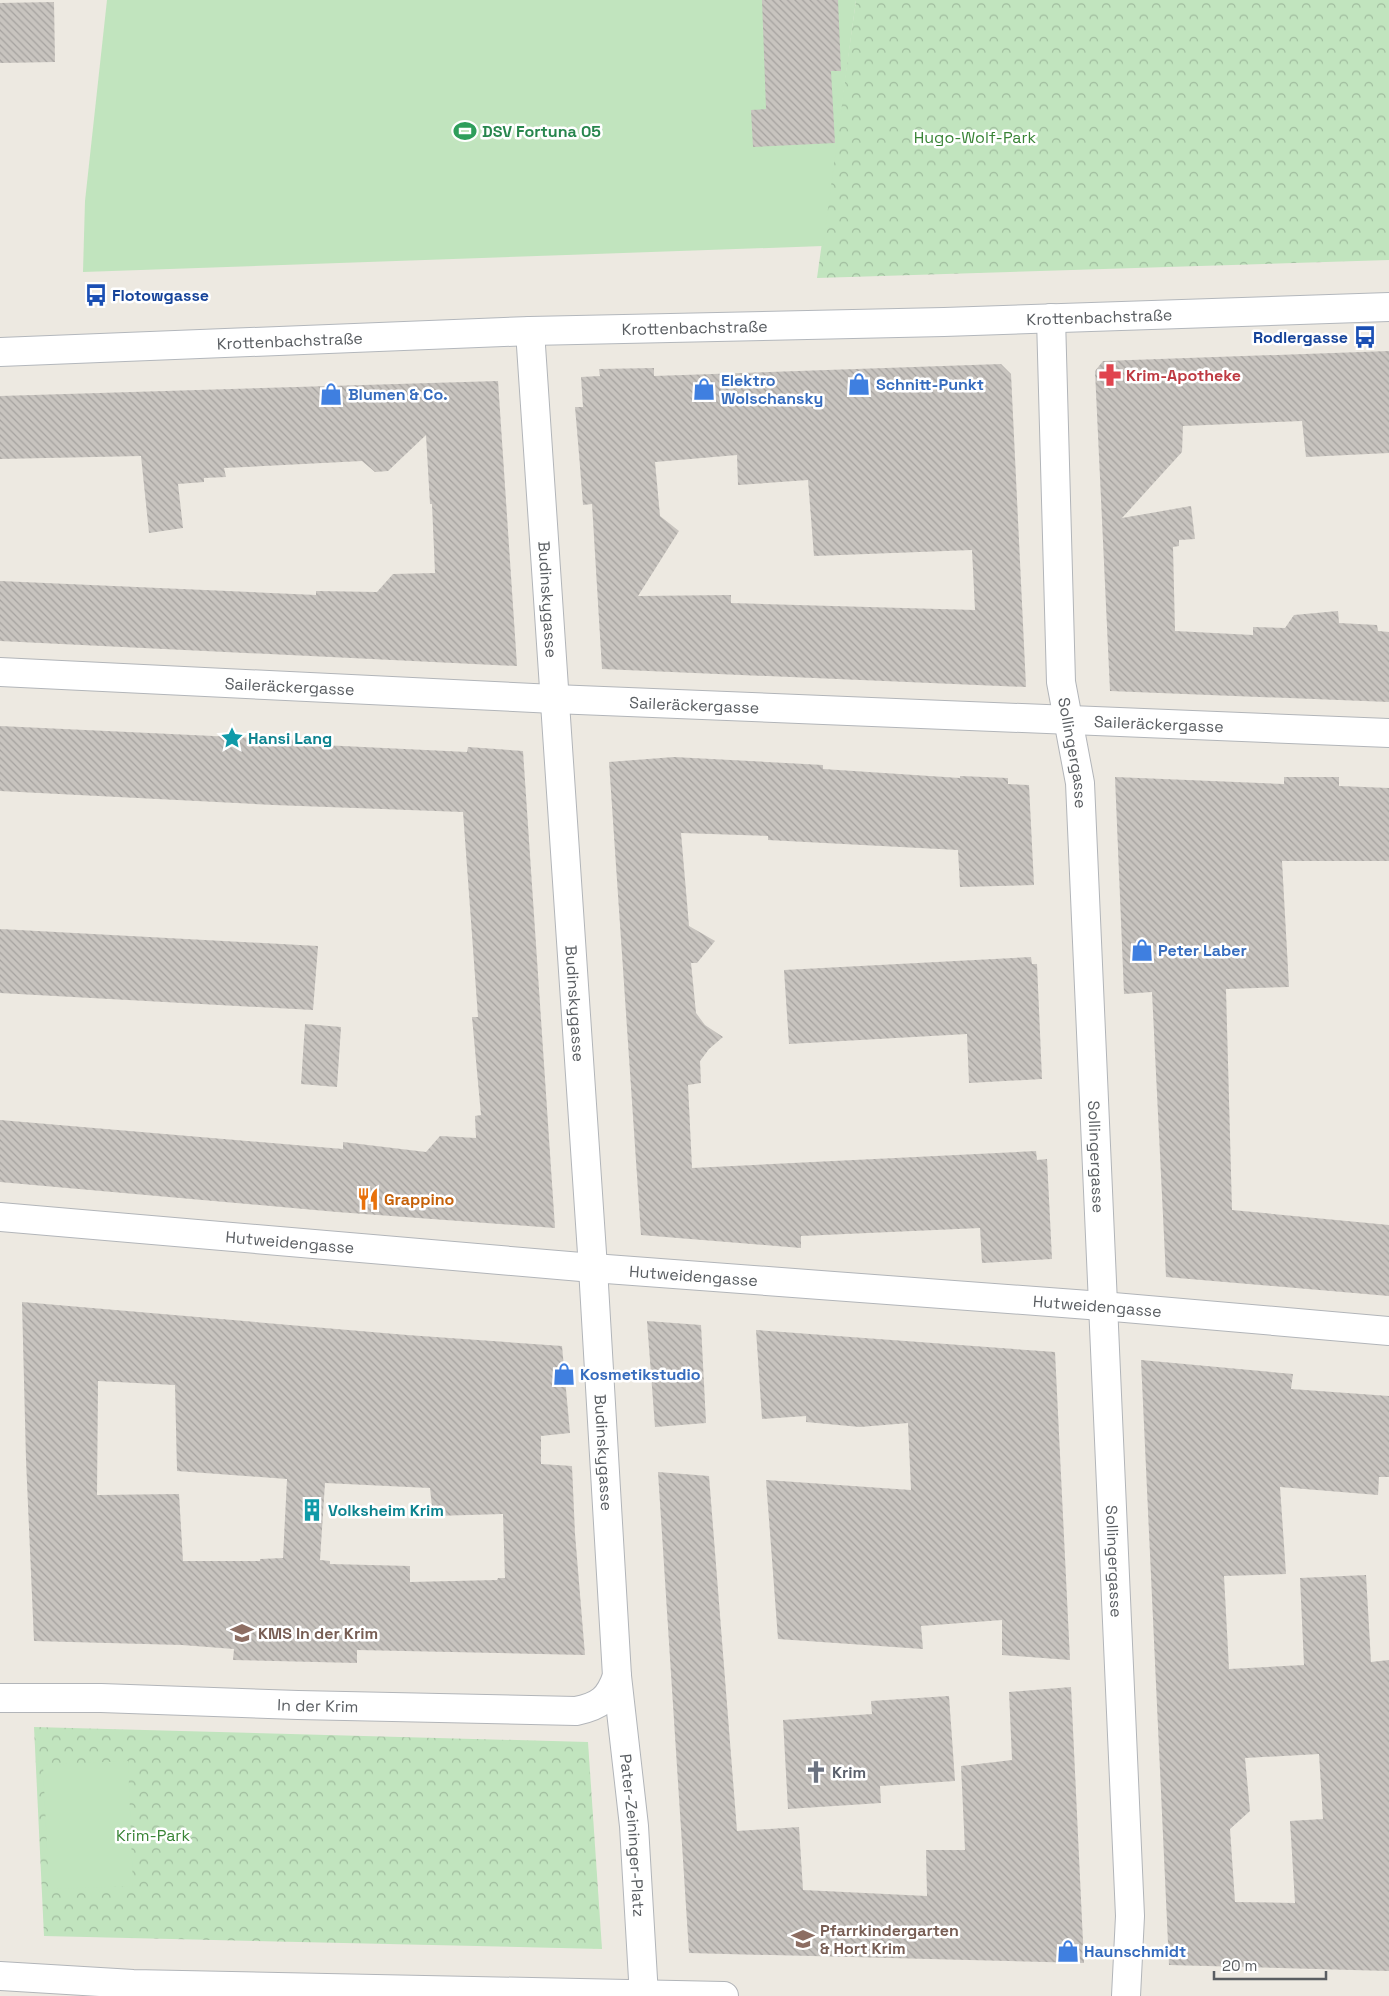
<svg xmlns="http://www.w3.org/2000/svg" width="1389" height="1996" font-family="'Space Grotesk',sans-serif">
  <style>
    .park { fill: url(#park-crowns) }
    .garden { fill: #c1e4be }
    .building { fill: url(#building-back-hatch); fill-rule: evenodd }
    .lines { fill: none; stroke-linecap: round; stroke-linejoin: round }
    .street-casing { stroke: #b2b5b9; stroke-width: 30 }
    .secondary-casing { stroke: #b3b7bc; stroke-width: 30 }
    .street { stroke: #fff; stroke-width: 28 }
    .secondary { stroke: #fff; stroke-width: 28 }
    .labels { text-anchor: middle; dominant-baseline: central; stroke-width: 5; stroke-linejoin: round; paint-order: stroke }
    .leisure-label { font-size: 16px; font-weight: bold; fill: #27864d; stroke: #fff; text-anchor: start }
    .park-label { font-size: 16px; fill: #398436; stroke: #fff }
    .transit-label { font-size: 16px; font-weight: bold; fill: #164399; stroke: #fff; text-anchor: start }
    .street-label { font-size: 16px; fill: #5a5e62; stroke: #fff }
    .health-label { font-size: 16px; font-weight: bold; fill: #be3a42; stroke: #fff; text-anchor: start }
    .shop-label { font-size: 16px; font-weight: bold; fill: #366cbe; stroke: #fff; text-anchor: start }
    .culture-label { font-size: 16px; font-weight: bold; fill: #0d838f; stroke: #fff; text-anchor: start }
    .food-label { font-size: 16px; font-weight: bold; fill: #c56008; stroke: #fff; text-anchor: start }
    .education-label { font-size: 16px; font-weight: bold; fill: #785e54; stroke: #fff; text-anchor: start }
    .worship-label { font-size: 16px; font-weight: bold; fill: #5b616d; stroke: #fff; text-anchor: start }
  </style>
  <defs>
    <pattern id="park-crowns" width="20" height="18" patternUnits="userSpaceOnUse" patternTransform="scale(1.25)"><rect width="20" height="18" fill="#c1e4be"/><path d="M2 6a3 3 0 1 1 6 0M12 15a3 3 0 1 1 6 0" fill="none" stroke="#a0bc9e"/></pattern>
    <pattern id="building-back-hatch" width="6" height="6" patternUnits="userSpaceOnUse" patternTransform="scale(1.25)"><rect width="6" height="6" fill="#c8c4bf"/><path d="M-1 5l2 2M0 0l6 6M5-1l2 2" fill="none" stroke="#a5a29f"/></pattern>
  </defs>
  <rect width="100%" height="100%" fill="#ede9e1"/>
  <g class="park">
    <polygon points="856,0 1389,0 1389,260 817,278"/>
    <polygon points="34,1727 588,1742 602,1949 44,1936"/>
  </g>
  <g class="garden">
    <polygon points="107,0 856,0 823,246 83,272 85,201"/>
    <polygon points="128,1761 133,1886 49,1889 43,1765"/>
  </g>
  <g class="building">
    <polygon points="762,0 838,0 841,71 831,71 835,143 753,147 751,110 766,109"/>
    <polygon points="54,2 55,62 0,63 0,3"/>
    <polygon points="1389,351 1389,453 1306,457 1302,421 1183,426 1182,452 1122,518 1191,506 1195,539 1179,540 1179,546 1173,547 1175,631 1253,635 1253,627 1285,628 1294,615 1338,611 1339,623 1377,625 1378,631 1389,632 1389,702 1110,691 1095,371 1103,361"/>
    <path d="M1001 364 1011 374 1026 687 602 669 592 504 583 505 579 454 575 407H583L581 377 600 376 599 369 654 368V376ZM737 455 738 485 808 480 814 556 972 550 975 610 731 603V595L638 596 679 531 660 516 655 462Z"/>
    <polygon points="498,381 517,666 0,641 0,581 316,595 316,591 377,592 393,574 435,573 432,504 430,504 426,435 388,471 375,472 362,461 224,468 226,477 204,478 204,482 178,484 183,528 149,533 141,456 0,459 0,396"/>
    <polygon points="0,726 321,741 322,745 467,752 468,747 523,751 555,1228 337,1212 0,1182 0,1120 343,1149 343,1142 426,1152 440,1136 476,1138 475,1116 481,1115 472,1017 478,1017 463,812 274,805 0,791"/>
    <polygon points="674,757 823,765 823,769 960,778 960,776 1008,778 1008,784 1029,785 1034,885 960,887 958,850 768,840 768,836 681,833 689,926 715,941 697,963 691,963 696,1013 705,1025 723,1037 709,1049 700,1061 701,1083 688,1085 692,1168 1036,1151 1037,1160 1047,1159 1052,1259 982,1263 980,1228 801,1236 801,1248 641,1235 609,762"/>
    <polygon points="1115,777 1284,784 1284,777 1339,777 1339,786 1389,788 1389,861 1282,861 1289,987 1226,989 1232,1210 1389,1225 1389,1296 1166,1277 1152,992 1124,994"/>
    <polygon points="0,929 318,946 313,1010 0,993"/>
    <polygon points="1031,957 1032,964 1037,964 1042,1079 969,1083 967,1034 789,1044 784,970"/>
    <polygon points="305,1024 341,1027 337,1087 301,1084"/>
    <path d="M22 1302 407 1335 562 1346 570 1433 541 1436V1464L572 1466 575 1534 585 1655 357 1650V1663L233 1660 234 1649 182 1645 34 1641 26 1460ZM98 1381 175 1385 177 1471 287 1479 283 1558 260 1559V1561H183L179 1494 97 1495ZM325 1483 430 1488 433 1516 503 1514 505 1578H498L497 1580 410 1582V1566L330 1564V1561L320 1560Z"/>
    <polygon points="647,1321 701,1325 706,1423 655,1427"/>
    <polygon points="756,1330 1055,1352 1070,1660 1002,1655 1002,1620 921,1626 923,1649 778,1639 766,1480 911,1490 908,1423 860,1427 806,1422 806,1416 762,1419"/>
    <path d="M1141 1360 1293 1374 1291 1389 1389 1396V1477H1379L1378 1495 1280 1487 1286 1574 1224 1576 1229 1669 1304 1665 1300 1578 1366 1575 1371 1662 1389 1660V1971L1169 1965ZM1319 1754 1323 1819 1290 1821 1295 1903 1235 1902 1230 1829 1250 1811 1245 1758Z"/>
    <polygon points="658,1472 709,1476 737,1831 799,1827 803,1890 927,1896 926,1850 965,1850 961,1766 1012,1760 1009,1692 1071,1687 1084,1963 689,1953"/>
    <polygon points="949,1696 955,1781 880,1786 881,1803 788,1809 783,1720 872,1714 871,1701"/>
  </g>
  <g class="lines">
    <defs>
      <g id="street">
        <path id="s1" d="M1051 318 1061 682 1080 783 1130 1916 1126 1996"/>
        <path id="s2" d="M530 331 593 1268 617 1676 634 1826 644 1996"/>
        <path id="s3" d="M0 672 554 699 1389 733"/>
        <path id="s4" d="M0 1217 593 1268 1102 1306 1389 1331"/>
        <path id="s5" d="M0 1698H101L298 1705 576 1711C600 1706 609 1699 617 1676"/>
        <polyline points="0,1976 133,1984 724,1996"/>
      </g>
      <g id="secondary">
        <path id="s6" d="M0 352 530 331 944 322 1389 307"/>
      </g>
    </defs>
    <use href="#street" class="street-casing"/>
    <use href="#secondary" class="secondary-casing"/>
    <use href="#street" class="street"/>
    <use href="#secondary" class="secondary"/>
  </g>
  <defs>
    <symbol id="stadium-bare" viewBox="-9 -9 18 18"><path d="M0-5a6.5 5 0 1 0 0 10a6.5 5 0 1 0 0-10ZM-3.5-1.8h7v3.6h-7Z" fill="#2e9e5b" stroke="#fff" stroke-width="2.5" paint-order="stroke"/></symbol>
    <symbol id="bus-bare" viewBox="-9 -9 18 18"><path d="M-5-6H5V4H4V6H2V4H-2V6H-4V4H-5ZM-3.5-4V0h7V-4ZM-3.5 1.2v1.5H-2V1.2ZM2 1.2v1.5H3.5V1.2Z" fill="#1a4fb4" stroke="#fff" stroke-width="2.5" paint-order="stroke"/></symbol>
    <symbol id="pharmacy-bare" viewBox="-9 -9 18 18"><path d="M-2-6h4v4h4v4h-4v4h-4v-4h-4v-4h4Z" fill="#e0444e" stroke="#fff" stroke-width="2.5" paint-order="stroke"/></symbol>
    <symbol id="shop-bare" viewBox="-9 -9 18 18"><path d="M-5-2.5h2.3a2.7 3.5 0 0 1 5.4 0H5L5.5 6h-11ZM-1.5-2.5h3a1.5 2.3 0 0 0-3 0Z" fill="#3f7fe0" stroke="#fff" stroke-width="2.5" paint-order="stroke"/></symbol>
    <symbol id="sight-bare" viewBox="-9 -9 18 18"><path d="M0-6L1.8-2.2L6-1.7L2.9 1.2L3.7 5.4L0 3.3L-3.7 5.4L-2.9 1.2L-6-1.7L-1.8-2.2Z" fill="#0f9aa8" stroke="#fff" stroke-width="2.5" paint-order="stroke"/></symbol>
    <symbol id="restaurant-bare" viewBox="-9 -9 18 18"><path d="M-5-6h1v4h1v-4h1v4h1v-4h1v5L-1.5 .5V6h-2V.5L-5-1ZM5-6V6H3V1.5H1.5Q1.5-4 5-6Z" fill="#e8710a" stroke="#fff" stroke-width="2.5" paint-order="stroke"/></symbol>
    <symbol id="building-bare" viewBox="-9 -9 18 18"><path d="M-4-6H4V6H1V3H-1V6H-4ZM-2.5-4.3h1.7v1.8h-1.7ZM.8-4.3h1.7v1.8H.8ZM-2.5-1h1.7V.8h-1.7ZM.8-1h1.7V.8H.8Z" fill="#0f9aa8" stroke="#fff" stroke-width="2.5" paint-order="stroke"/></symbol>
    <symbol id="school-bare" viewBox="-9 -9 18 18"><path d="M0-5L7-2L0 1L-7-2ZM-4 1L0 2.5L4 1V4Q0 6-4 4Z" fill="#8d6e63" stroke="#fff" stroke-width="2.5" paint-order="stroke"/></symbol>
    <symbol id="church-bare" viewBox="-9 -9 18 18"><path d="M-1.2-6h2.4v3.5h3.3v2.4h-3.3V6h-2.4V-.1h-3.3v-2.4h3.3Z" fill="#6b7280" stroke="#fff" stroke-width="2.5" paint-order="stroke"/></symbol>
  </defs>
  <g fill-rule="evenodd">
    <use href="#stadium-bare" x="449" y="115" width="32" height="32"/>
    <use href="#bus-bare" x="80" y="279" width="32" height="32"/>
    <use href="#bus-bare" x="1349" y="321" width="32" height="32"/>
    <use href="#pharmacy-bare" x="1094" y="359" width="32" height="32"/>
    <use href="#shop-bare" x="843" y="368" width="32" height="32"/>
    <use href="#shop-bare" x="688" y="373" width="32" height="32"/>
    <use href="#shop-bare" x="315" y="378" width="32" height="32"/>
    <use href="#sight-bare" x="216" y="722" width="32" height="32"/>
    <use href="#shop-bare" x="1126" y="934" width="32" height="32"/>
    <use href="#restaurant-bare" x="352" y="1183" width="32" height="32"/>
    <use href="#shop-bare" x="548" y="1358" width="32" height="32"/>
    <use href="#building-bare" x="296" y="1494" width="32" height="32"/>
    <use href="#school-bare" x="226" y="1617" width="32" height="32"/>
    <use href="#church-bare" x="800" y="1756" width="32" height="32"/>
    <use href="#school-bare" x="787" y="1923" width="32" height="32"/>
    <use href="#shop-bare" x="1052" y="1935" width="32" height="32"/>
  </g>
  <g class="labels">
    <g class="leisure-label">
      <text x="482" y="131">DSV Fortuna 05</text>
    </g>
    <g class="park-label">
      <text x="975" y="137">Hugo-Wolf-Park</text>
      <text x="153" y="1835">Krim-Park</text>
    </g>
    <g class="transit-label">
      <text x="112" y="295">Flotowgasse</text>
      <text x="1348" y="337" text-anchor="end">Rodlergasse</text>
    </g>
    <g class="street-label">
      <text stroke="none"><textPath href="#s6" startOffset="1100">Krottenbachstraße</textPath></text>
      <text stroke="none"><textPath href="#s6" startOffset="695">Krottenbachstraße</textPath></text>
      <text stroke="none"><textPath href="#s6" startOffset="290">Krottenbachstraße</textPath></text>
      <text stroke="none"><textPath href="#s2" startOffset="269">Budinskygasse</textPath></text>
      <text stroke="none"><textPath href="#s3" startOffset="290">Saileräckergasse</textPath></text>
      <text stroke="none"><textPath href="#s3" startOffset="695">Saileräckergasse</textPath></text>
      <text stroke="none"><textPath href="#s3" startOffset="1160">Saileräckergasse</textPath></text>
      <text stroke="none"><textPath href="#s1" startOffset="436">Sollingergasse</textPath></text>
      <text stroke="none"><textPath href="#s2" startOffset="674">Budinskygasse</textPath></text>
      <text stroke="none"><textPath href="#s1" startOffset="841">Sollingergasse</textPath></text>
      <text stroke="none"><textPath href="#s4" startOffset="291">Hutweidengasse</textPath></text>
      <text stroke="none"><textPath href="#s4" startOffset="696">Hutweidengasse</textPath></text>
      <text stroke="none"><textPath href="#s4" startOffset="1101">Hutweidengasse</textPath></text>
      <text stroke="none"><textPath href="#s2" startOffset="1124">Budinskygasse</textPath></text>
      <text stroke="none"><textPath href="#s1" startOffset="1246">Sollingergasse</textPath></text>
      <text stroke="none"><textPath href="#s5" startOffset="318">In der Krim</textPath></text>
      <text stroke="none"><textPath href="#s2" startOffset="1508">Pater-Zeininger-Platz</textPath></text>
    </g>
    <g class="health-label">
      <text x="1126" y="375">Krim-Apotheke</text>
    </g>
    <g class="shop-label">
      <text x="721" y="380">Elektro<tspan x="721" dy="18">Wolschansky</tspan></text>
      <text x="876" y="384">Schnitt-Punkt</text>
      <text x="348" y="394">Blumen &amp; Co.</text>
      <text x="1158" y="950">Peter Laber</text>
      <text x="580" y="1374">Kosmetikstudio</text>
      <text x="1084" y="1951">Haunschmidt</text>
    </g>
    <g class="culture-label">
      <text x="248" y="738">Hansi Lang</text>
      <text x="328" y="1510">Volksheim Krim</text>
    </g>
    <g class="food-label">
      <text x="384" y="1199">Grappino</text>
    </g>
    <g class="education-label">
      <text x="258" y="1633">KMS In der Krim</text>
      <text x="820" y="1930">Pfarrkindergarten<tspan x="820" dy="18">&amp; Hort Krim</tspan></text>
    </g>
    <g class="worship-label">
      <text x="832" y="1772">Krim</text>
    </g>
  </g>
  <path d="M1214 1971v8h112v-8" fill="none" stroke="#5a5e62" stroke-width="2.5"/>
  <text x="1222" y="1971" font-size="15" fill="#5a5e62" stroke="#ffffff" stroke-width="4" paint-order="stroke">20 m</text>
</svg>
